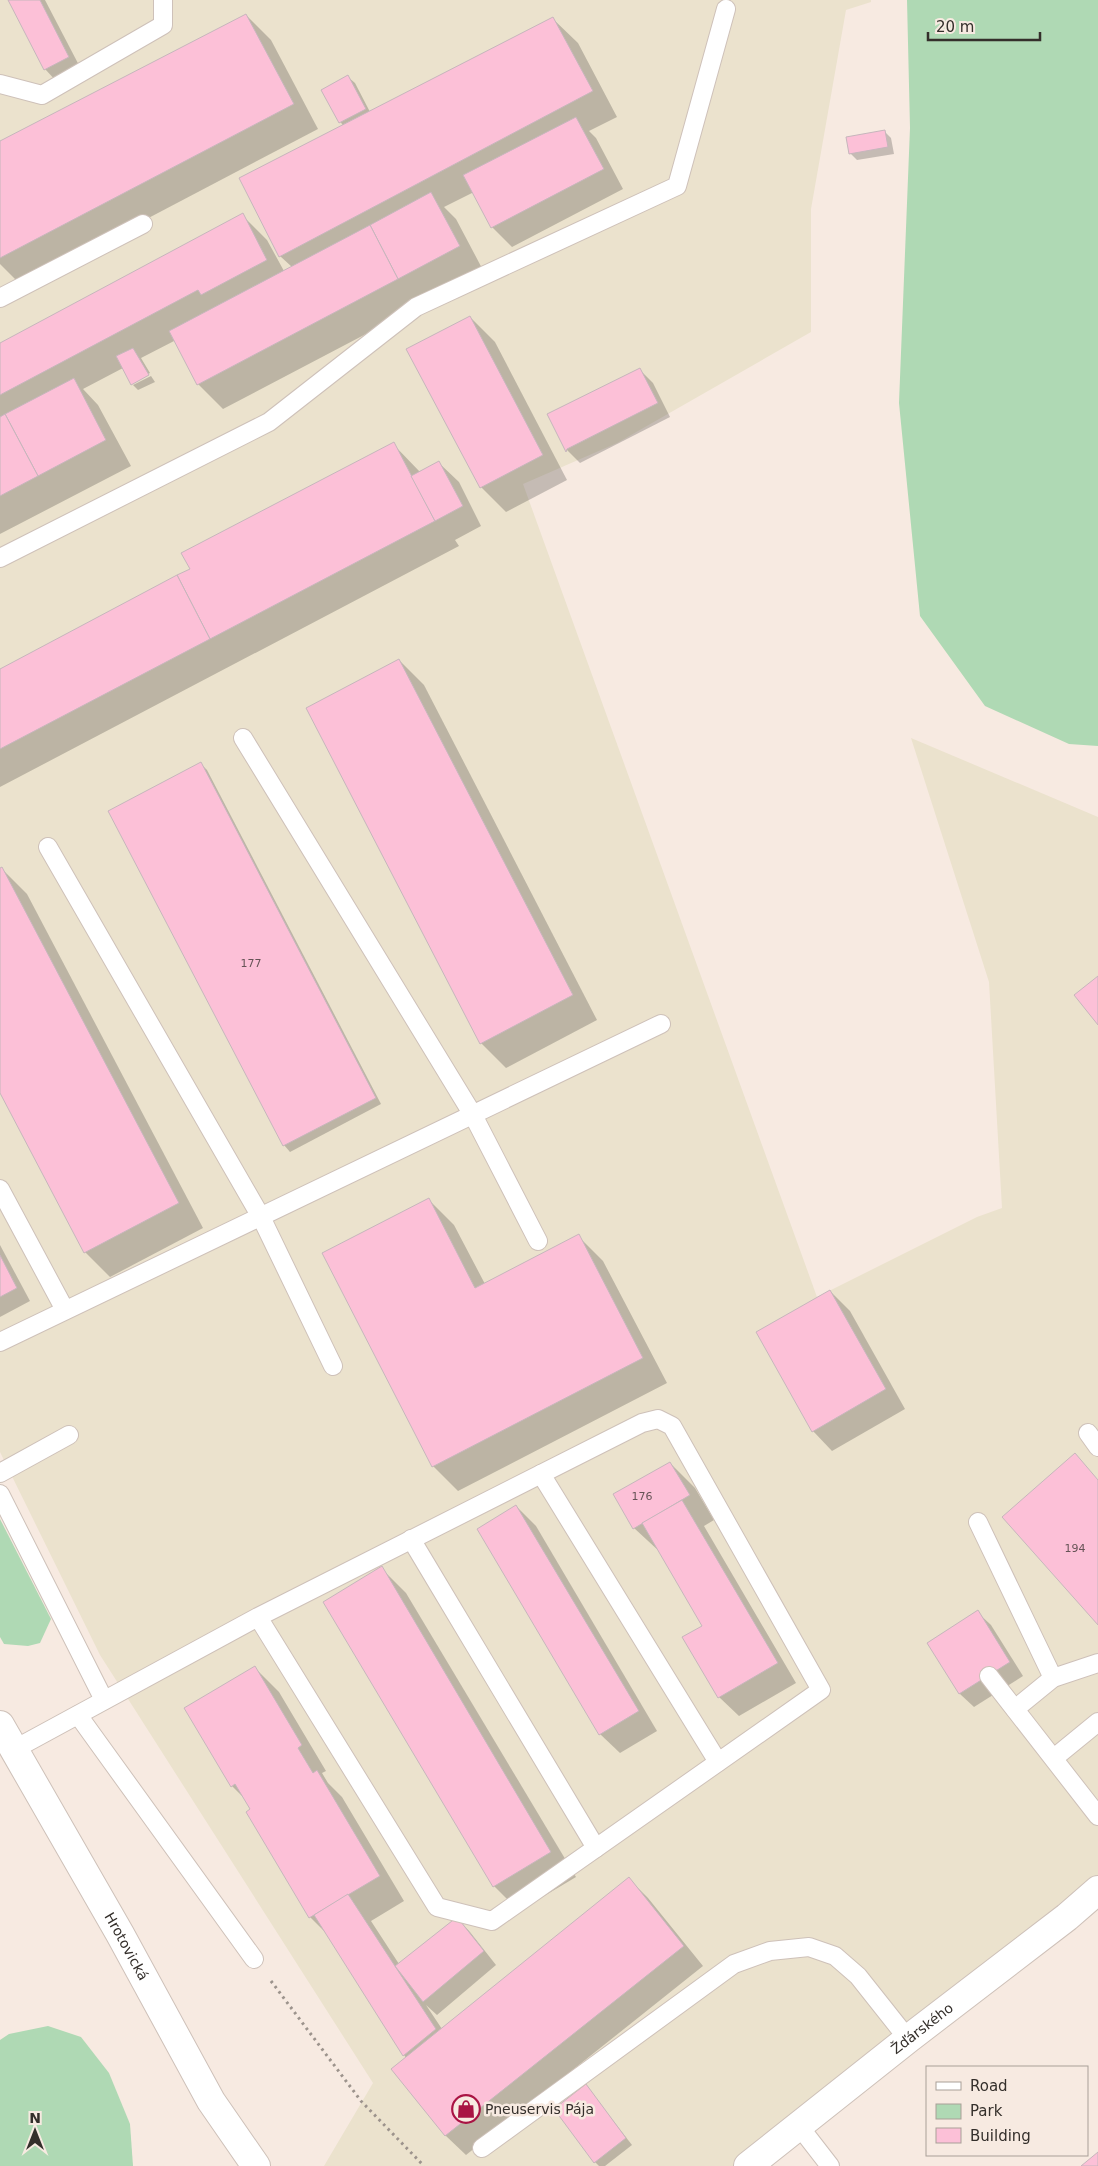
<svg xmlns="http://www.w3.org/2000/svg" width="1098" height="2166" font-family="'DejaVu Sans',sans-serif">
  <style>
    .industrial { fill: #ebe2cd }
    .green { fill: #afd9b4 }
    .shadow { fill: #0003 }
    .building { fill: #fcc0d7; stroke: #c6b6bc }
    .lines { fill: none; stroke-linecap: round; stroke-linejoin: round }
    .lane-casing { stroke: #cec1b9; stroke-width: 20 }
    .street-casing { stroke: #cec1b9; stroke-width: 30 }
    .secondary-casing { stroke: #cec1b9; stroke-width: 30 }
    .path { stroke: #9c938c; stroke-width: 3; stroke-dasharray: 2.5 4; stroke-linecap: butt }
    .lane { stroke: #fff; stroke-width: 18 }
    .street { stroke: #fff; stroke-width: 28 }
    .secondary { stroke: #fff; stroke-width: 28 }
    .labels { text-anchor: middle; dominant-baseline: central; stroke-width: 5; stroke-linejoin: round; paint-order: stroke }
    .number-label { font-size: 11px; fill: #665356 }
    .street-label { font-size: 14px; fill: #342f2b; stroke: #f7eae1 }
    .poi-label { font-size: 14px; fill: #342f2b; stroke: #f7eae1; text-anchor: start }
  </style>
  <rect width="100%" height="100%" fill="#f7eae1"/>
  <polygon class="industrial" points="0,0 871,0 871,2 846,10 811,209 811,332 617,443 523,484 817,1297 977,1217 1002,1208 989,982 911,738 1098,817 1098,1890 748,2166 324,2166 373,2083 100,1655 0,1452"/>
  <g class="green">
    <polygon points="907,0 1098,0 1098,746 1069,744 985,706 920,616 899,403 910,128"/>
    <polygon points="0,1519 51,1619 40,1643 28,1646 4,1644 0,1637"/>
    <polygon points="48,2026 81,2037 109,2073 130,2124 133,2166 0,2166 0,2040 9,2034"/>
  </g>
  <g class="shadow">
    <polygon points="10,0 45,0 82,71 58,83 45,69"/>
    <polygon points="246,15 271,40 318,129 21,285 0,264 0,143"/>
    <polygon points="552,18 578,43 617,117 589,131 596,138 623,189 512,247 492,227 474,192 444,207 456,219 484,272 223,409 198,384 176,340 141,358 150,373 132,382 123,368 83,389 98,405 131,466 0,534 0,344 242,215 267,240 284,271 292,267 280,256 343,126 323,90 348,77 355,83 370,112"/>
    <polygon points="885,132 891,138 894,154 857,160 850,153"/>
    <polygon points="470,317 495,342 567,480 506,512 481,487"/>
    <polygon points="639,369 653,383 670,417 580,463 566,449"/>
    <polygon points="151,376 155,382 138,390 133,385"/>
    <polygon points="393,444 420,472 439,463 459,482 481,526 455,540 459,546 0,787 0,670 191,570"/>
    <polygon points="399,660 424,685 597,1020 506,1068 481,1043"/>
    <polygon points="201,764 207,770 381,1104 290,1152 284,1145"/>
    <polygon points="2,869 27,894 203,1228 110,1277 85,1252 0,1090 0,870"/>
    <polygon points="429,1200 454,1225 485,1284 578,1236 603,1261 667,1383 458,1491 433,1466"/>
    <polygon points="0,1245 30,1301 0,1317"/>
    <polygon points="830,1291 850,1311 905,1409 832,1451 813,1431"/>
    <polygon points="670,1463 695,1488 714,1520 704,1526 796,1683 739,1716 719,1697 704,1627 660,1552 634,1528"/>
    <polygon points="516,1506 536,1526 657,1731 620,1753 600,1734"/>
    <polygon points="381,1568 406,1593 576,1877 519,1911 494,1886 325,1602"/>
    <polygon points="977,1612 991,1625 1023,1676 974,1707 960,1694 928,1643"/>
    <polygon points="254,1667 279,1692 326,1771 322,1773 328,1783 342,1797 404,1901 371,1921 399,1964 457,1918 470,1932 496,1965 437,2015 426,2005 442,2029 629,1879 648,1898 703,1966 466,2155 446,2136 392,2069 406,2058 328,1935 310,1917 245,1799 232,1786"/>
    <polygon points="586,2086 632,2145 605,2166 599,2166 595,2162"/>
  </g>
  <g class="building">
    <polygon points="8,0 40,0 69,57 44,70"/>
    <polygon points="246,14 294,104 0,258 0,141"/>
    <polygon points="553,17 593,91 279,257 239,178"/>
    <polygon points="348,75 366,109 339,123 321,90"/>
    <polygon points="576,117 604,169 491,228 463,175"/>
    <polygon points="885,130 888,147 849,154 846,137"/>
    <polygon points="431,192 460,246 398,279 370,225"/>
    <polygon points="243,213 267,260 201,295 198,290 0,395 0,343"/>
    <polygon points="370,225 398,279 197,385 169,331"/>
    <polygon points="470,316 543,455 480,488 406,349"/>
    <polygon points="133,348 149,375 131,385 116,356"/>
    <polygon points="640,368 658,403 567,449 566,452 547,414"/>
    <polygon points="74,378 106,440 38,476 5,414"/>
    <polygon points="5,414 38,476 0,496 0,417"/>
    <polygon points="394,442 435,521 210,639 177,575 190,569 181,553"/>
    <polygon points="439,461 463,506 435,521 411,476"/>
    <polygon points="177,575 210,639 0,749 0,669"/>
    <polygon points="399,659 573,995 480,1044 306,708"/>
    <polygon points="201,762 376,1098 283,1146 108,811"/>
    <polygon points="2,867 179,1203 84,1253 0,1093 0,868"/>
    <polygon points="1098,976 1098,1025 1074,995"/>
    <polygon points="429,1198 475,1288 579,1234 643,1358 432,1467 322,1253"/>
    <polygon points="0,1255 17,1288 0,1297"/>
    <polygon points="830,1290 886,1389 812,1432 756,1332"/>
    <polygon points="1075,1453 1098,1480 1098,1625 1002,1517"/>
    <polygon points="670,1462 690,1495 633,1529 613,1494"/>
    <polygon points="682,1500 778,1663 718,1698 682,1637 702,1626 642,1523"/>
    <polygon points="516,1505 639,1711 599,1735 477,1529"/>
    <polygon points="382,1566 551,1852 493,1887 323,1602"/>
    <polygon points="978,1610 1010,1662 959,1694 927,1643"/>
    <polygon points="255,1666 302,1745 298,1748 313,1773 317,1770 380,1876 309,1918 246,1812 250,1809 235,1784 231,1787 184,1708"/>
    <polygon points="629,1877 684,1946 445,2136 391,2069"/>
    <polygon points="348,1894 436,2029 403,2056 314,1915"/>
    <polygon points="457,1917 484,1951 423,2002 395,1966"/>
    <polygon points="586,2084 626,2138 594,2163 554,2109"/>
    <polygon points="1098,2152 1098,2166 1081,2166"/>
  </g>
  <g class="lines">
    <defs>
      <g id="lane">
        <polyline points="0,84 42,95 163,25 163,0"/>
        <polyline points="0,298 143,224"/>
        <polyline points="0,558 269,422 416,307 677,186 726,9"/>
        <polyline points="243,738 473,1115 538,1241"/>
        <polyline points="48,847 261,1217 333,1366"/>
        <polyline points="0,1189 65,1310"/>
        <polyline points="0,1342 661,1024"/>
        <polyline points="1088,1433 1098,1447"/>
        <polyline points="0,1473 69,1435"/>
        <polyline points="541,1474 718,1762"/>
        <polyline points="0,1494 104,1700"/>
        <polyline points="978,1522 1053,1678"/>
        <polyline points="411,1539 596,1848"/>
        <polyline points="989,1676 1098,1816"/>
        <polyline points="1015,1709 1053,1678 1098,1663"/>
        <polyline points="78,1715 254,1959"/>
        <polyline points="13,1750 258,1617 642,1423 658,1419 672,1426 821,1690 492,1921 437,1907 258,1617"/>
        <polyline points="1054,1758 1098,1722"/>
        <polyline points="799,2126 830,2166"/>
        <polyline points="482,2148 734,1964 770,1951 809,1947 835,1956 858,1976 908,2039"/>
      </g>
      <g id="street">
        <path id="s1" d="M748 2166 908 2039 1067 1917 1098 1890"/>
      </g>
      <g id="secondary">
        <path id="s2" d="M0 1725 120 1934 211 2101 256 2166"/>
      </g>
    </defs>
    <use href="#lane" class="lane-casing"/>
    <use href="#street" class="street-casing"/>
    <use href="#secondary" class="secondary-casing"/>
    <polyline class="path" points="271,1981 361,2101 424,2166"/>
    <use href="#lane" class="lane"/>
    <use href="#street" class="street"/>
    <use href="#secondary" class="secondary"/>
  </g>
  <defs>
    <symbol id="shop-ring" viewBox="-11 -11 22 22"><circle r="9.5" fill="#f7eae1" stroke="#a91444" stroke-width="1.5"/><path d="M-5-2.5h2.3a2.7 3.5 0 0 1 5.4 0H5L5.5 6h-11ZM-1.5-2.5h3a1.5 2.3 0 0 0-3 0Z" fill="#a91444"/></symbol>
  </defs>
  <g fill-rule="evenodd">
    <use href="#shop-ring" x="450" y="2093" width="32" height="32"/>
  </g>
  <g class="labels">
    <g class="number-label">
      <text x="251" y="963">177</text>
      <text x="642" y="1496">176</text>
      <text x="1075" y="1548">194</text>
    </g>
    <g class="street-label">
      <text stroke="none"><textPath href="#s2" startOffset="255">Hrotovická</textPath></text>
      <text stroke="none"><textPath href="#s1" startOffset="222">Žďárského</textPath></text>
    </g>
    <g class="poi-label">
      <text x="485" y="2109">Pneuservis Pája</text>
    </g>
  </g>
  <rect x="926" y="2066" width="162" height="90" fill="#f7eae1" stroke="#a99f98"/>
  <rect x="936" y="2082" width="25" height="8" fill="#ffffff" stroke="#a99f98"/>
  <text x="970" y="2091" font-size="15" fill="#342f2b">Road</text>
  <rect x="936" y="2104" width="25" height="15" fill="#afd9b4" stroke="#a99f98"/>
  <text x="970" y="2116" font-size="15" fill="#342f2b">Park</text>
  <rect x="936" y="2128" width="25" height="15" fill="#fcc0d7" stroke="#a99f98"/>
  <text x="970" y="2141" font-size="15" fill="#342f2b">Building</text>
  <g transform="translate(35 2131)" stroke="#f7eae1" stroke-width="4" paint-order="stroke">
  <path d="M0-4L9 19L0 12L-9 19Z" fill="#342f2b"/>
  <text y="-8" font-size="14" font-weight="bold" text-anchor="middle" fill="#342f2b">N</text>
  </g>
  <path d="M928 32v8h112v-8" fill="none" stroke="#342f2b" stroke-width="2.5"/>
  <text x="936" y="32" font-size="15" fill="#342f2b" stroke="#f7eae1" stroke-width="4" paint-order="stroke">20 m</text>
</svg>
